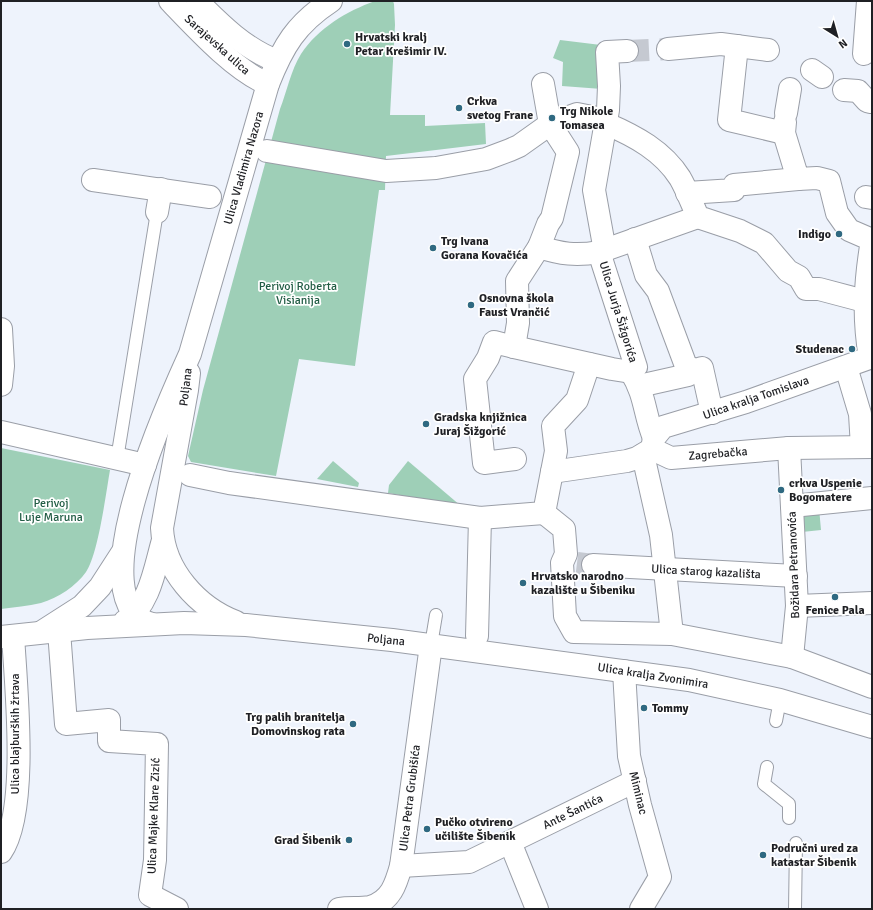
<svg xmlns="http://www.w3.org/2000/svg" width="873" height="910" font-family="Signika,sans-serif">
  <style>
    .green { fill: #9ecfb7 }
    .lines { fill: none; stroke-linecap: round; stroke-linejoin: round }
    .street-tunnel { stroke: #c5c9d1; stroke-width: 22; stroke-dasharray: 22 11; stroke-linecap: butt }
    .lane-casing { stroke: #9a9ea7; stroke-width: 14 }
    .street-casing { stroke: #9a9ea7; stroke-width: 24 }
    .secondary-casing { stroke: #9a9ea7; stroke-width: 24 }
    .lane { stroke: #fff; stroke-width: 12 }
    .street { stroke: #fff; stroke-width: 22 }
    .secondary { stroke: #fff; stroke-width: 22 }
    .poi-dot { fill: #2f6981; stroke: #fff; stroke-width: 1.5 }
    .labels { text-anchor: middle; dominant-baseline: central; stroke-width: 3.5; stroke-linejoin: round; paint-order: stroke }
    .poi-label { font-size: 12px; font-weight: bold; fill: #1f2024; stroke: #fff; text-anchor: start }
    .street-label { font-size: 12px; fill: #1f2024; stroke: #fff }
    .park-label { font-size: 12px; fill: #225d45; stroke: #fff }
  </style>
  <rect width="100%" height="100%" fill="#eef3fc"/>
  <g class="green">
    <path d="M375 1H393L394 4 395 25 390 115H425V126L485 123 486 144 386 156 385 190H379L355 366 299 359 276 476 191 462 188 456 203 390 280 109C287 91 291 70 301 54 318 28 347 11 375 1Z"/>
    <polygon points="560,40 601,45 602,89 562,86 563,62 553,58"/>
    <path d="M1 448 110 470C106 493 98 555 86 572 76 586 58 598 41 603 28 606 14 607 1 609Z"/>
    <polygon points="333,461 359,483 358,487 317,479"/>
    <polygon points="408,461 461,506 388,493 389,485"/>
    <polygon points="819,508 821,530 802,532 800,510"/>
  </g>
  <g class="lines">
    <g class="street-tunnel">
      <polyline points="627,51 668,49"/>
      <polyline points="577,563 593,565"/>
    </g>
    <defs>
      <g id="lane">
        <polyline points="117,459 157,212"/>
        <polyline points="431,645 436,615"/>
        <polyline points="776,721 780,700"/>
        <polyline points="767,767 764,784 789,804 789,818"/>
        <polyline points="795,909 796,843"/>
      </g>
      <g id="street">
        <path d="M170 1C195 27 235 71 268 84"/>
        <polyline points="737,46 729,120 784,133"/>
        <polyline points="668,49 721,44 768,50"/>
        <polyline points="864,54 868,1"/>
        <polyline points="812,70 822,77"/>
        <polyline points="543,84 550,124 577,114 607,120"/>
        <polyline points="844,90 858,91 867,101 871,102"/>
        <polyline points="786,113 790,89"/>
        <path d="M785 122 784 133 798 179 817 178 829 181 837 213 849 230 872 240C865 282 863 316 870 358"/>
        <path d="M607 124C635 136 663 151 680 178 687 190 692 204 698 217L740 231 764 243 788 271 799 277 806 289H819L872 303"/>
        <polyline points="267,151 386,171 436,168 486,159 510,150 519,146 550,124 568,152 552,218 548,224 539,247 517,281 518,323 514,347 494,342 488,358 475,379 484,463 515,459"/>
        <polyline points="93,180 210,197"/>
        <polyline points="687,193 734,190 734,185 798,179"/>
        <polyline points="866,197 872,198"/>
        <polyline points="157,212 161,189"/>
        <polyline points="635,239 646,275 658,291 686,366 695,370 702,368 712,413"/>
        <path d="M539 247C561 254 576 256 599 252L698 217"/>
        <polyline points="605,251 594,190 608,110 609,86 607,52 627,51"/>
        <path d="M599 252 636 367 631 372C646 396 644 414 654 438"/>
        <polyline points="1,329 3,366 1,385"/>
        <polyline points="514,347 612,369 631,372"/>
        <polyline points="846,367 860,414 862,447"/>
        <polyline points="639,386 688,375 695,370"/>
        <polyline points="1,432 145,465"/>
        <polyline points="789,448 797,606 792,657"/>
        <polyline points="652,449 654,438 663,427 746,402 872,357"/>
        <polyline points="652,449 671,458 789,448 872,447"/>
        <polyline points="643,455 661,535 672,634"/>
        <polyline points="552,472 627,461 637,458 652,449"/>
        <polyline points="190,475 229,483 480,518 544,513 556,451 553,426 577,400 589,364"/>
        <polyline points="792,506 872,498"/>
        <polyline points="544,513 564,529 566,554 562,563 565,616 574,632 672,634 792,657 872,687"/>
        <polyline points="593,565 796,576"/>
        <polyline points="797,606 872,603"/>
        <polyline points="59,631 66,724 109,720 109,741 157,744 155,860 150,895 177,909"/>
        <polyline points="477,636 480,518"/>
        <polyline points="624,671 629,756 640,805 660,877 641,909"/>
        <polyline points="510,842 537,909"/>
        <path d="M1 852C29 812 16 687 13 636"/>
        <polyline points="401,866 469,862 635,781"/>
        <path d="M339 909C349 907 360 909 370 907 391 901 396 884 401 866L431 645"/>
      </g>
      <g id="secondary">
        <path d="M197 1C221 25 245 49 277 61"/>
        <path d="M189 373 187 390 162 528C164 570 197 607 236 622"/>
        <path d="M125 621C150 605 155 567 163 540"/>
        <path d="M152 624C75 604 170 398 190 354L268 84C283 46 296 24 331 1"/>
        <polyline points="43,631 82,606 100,587 122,553"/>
        <polyline points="1,637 87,628 184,623 246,625 392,640 689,680 780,700 872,727"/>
      </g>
    </defs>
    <use href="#lane" class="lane-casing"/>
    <use href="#street" class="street-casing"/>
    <use href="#secondary" class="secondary-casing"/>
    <use href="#lane" class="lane"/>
    <use href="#street" class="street"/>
    <use href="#secondary" class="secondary"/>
  </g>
  <g class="poi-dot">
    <circle cx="347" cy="44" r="4"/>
    <circle cx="459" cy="108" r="4"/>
    <circle cx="552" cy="118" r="4"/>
    <circle cx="839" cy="234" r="4"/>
    <circle cx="433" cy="248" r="4"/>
    <circle cx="471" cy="305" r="4"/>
    <circle cx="852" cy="349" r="4"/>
    <circle cx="426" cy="424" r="4"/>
    <circle cx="781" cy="490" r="4"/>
    <circle cx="523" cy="583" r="4"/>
    <circle cx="835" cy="597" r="4"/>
    <circle cx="644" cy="708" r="4"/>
    <circle cx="353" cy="724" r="4"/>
    <circle cx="427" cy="829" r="4"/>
    <circle cx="349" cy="840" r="4"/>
    <circle cx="763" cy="855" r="4"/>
  </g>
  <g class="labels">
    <g class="poi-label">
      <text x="355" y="37">Hrvatski kralj<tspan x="355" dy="14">Petar Krešimir IV.</tspan></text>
      <text x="467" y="101">Crkva<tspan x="467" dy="14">svetog Frane</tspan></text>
      <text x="560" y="111">Trg Nikole<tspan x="560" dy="14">Tomasea</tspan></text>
      <text x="831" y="234" text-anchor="end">Indigo</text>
      <text x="441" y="241">Trg Ivana<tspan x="441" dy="14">Gorana Kovačića</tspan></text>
      <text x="479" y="298">Osnovna škola<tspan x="479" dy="14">Faust Vrančić</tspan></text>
      <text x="844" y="349" text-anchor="end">Studenac</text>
      <text x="434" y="417">Gradska knjižnica<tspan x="434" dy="14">Juraj Šižgorić</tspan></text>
      <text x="789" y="483">crkva Uspenie<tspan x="789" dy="14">Bogomatere</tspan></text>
      <text x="531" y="576">Hrvatsko narodno<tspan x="531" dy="14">kazalište u Šibeniku</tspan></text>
      <text x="835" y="610" text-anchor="middle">Fenice Pala</text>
      <text x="652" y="708">Tommy</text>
      <text x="345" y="717" text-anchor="end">Trg palih branitelja<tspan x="345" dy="14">Domovinskog rata</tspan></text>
      <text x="435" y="822">Pučko otvireno<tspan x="435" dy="14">učilište Šibenik</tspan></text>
      <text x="341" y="840" text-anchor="end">Grad Šibenik</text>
      <text x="771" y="848">Područni ured za<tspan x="771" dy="14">katastar Šibenik</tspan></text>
    </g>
    <g class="street-label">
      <text transform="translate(217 45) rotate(42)">Sarajevska ulica</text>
      <text transform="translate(244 168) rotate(-74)">Ulica Vladimira Nazora</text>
      <text transform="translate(618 312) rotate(73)">Ulica Jurja Šižgorića</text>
      <text transform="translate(186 387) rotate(-83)">Poljana</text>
      <text transform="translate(756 398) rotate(-19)">Ulica kralja Tomislava</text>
      <text transform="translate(718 454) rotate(-5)">Zagrebačka</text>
      <text transform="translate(794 565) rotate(-92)">Božidara Petranovića</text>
      <text transform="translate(706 572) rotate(3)">Ulica starog kazališta</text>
      <text transform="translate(386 640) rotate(6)">Poljana</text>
      <text transform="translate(653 676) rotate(9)">Ulica kralja Zvonimira</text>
      <text transform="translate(15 734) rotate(-90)">Ulica blajburških žrtava</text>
      <text transform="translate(638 793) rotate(76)">Miminac</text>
      <text transform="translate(410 798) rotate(-83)">Ulica Petra Grubišića</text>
      <text transform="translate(573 812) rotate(-26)">Ante Šantića</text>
      <text transform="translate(154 816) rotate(-88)">Ulica Majke Klare Zizić</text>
    </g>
    <g class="park-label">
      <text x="298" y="286">Perivoj Roberta<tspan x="298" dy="14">Visianija</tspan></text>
      <text x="51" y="503">Perivoj<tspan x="51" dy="14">Luje Maruna</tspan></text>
    </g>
  </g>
  <rect width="873" height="910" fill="none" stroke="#1f2024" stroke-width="4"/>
  <g transform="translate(837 36) rotate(143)" stroke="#ffffff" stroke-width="3" paint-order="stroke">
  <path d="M0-3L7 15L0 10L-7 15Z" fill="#1f2024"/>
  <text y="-6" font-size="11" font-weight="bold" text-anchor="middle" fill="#1f2024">N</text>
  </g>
</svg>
